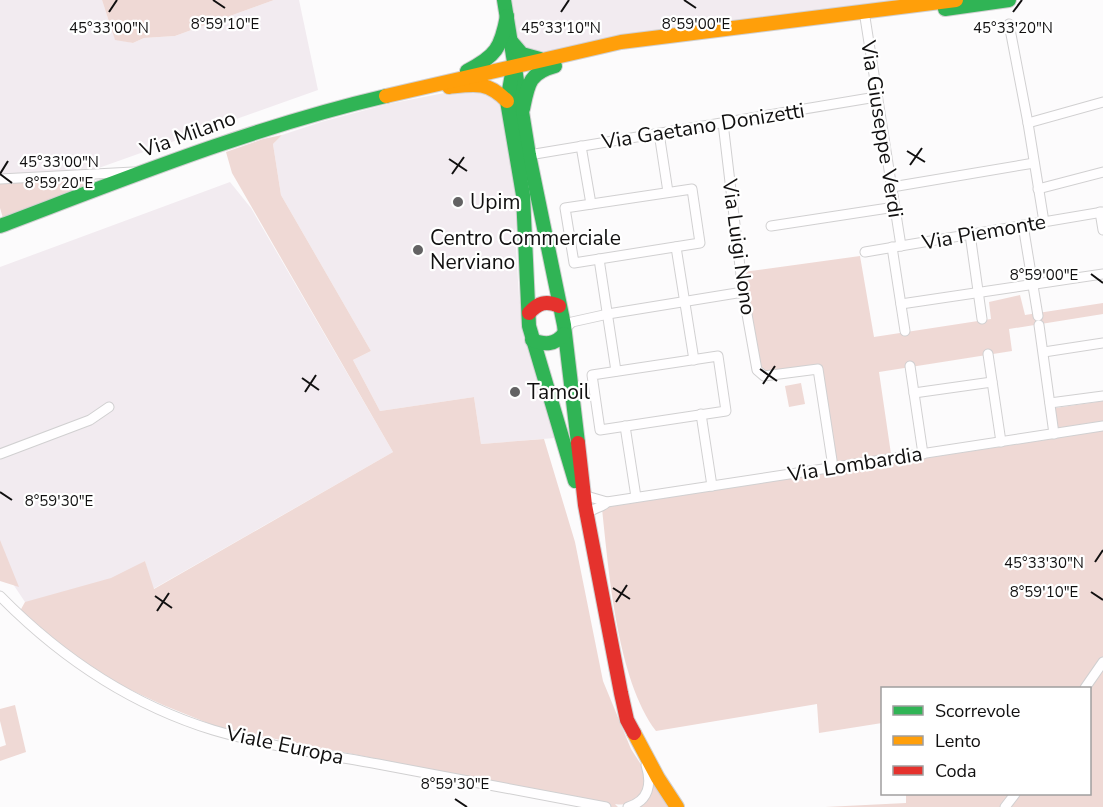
<svg xmlns="http://www.w3.org/2000/svg" width="1103" height="807" font-family="'Nunito Sans',sans-serif">
  <style>
    .built { fill: #f2ebf0 }
    .green { fill: #efd9d5 }
    .lines { fill: none; stroke-linecap: round; stroke-linejoin: round }
    .street-casing { stroke: #d1d0d1; stroke-width: 11 }
    .fast-casing { stroke: #d1d0d1; stroke-width: 16 }
    .slow-casing { stroke: #d1d0d1; stroke-width: 16 }
    .jam-casing { stroke: #d1d0d1; stroke-width: 16 }
    .street { stroke: #fffeff; stroke-width: 9 }
    .fast { stroke: #30b455; stroke-width: 14 }
    .slow { stroke: #ff9f0a; stroke-width: 14 }
    .jam { stroke: #e5322d; stroke-width: 14 }
    .ticks { fill: none; stroke: #111010; stroke-width: 2 }
    .poi-dot { fill: #636263; stroke: #fff; stroke-width: 2 }
    .labels { text-anchor: middle; dominant-baseline: central; stroke-width: 4.5; stroke-linejoin: round; paint-order: stroke }
    .street-label { font-size: 21px; fill: #111010; stroke: #fff }
    .poi-label { font-size: 21px; fill: #111010; stroke: #fff; text-anchor: start }
    .ticks-label { font-size: 15px; text-anchor: middle; fill: #111010; stroke: #fff; stroke-width: 4.5; stroke-linejoin: round; paint-order: stroke }
  </style>
  <rect width="100%" height="100%" fill="#fcfbfc"/>
  <g class="built">
    <polygon points="0,0 102,0 115,39 133,43 144,38 175,36 274,0 299,0 318,90 93,170 0,177"/>
    <polygon points="504,0 956,0 621,42 513,66"/>
    <polygon points="475,87 482,87 502,103 519,211 515,233 519,297 527,340 555,438 481,444 474,397 380,411 353,360 371,351 281,195 273,144 282,135 321,122 388,104"/>
    <polygon points="230,182 251,208 393,452 153,589 145,561 110,581 27,605 11,581 0,548 0,267"/>
  </g>
  <g class="green">
    <polygon points="102,0 274,0 175,36 144,38 133,43 115,40"/>
    <path d="M282 135 273 144 281 195 371 351 353 360 380 411 474 397 481 444 544 439 575 542 603 681 631 749 642 766 647 785C640 798 631 807 615 804L618 807H590L587 800 220 728 163 705 120 685 64 650 20 611 25 602 111 578 145 561 154 589 393 452 232 173 226 152 263 139Z"/>
    <polygon points="93,179 97,183 3,218 0,208 0,183"/>
    <polygon points="860,256 874,337 991,319 989,302 1020,295 1025,315 1103,303 1103,314 1009,329 1012,351 879,372 891,454 835,465 819,366 766,372 760,369 743,272"/>
    <polygon points="801,383 805,404 789,407 785,386"/>
    <path d="M1103 401V807H825L906 803V794H1090V688H882V723L819 733 817 704 656 731C617 679 609 573 602 509L609 506 1058 438 1055 408Z"/>
    <polygon points="0,540 19,587 0,581"/>
    <polygon points="15,705 26,752 0,761 0,747 6,745 0,721 0,709"/>
    <polygon points="653,779 670,807 640,807 651,794"/>
  </g>
  <g class="lines">
    <defs>
      <g id="street">
        <polyline points="864,11 901,246"/>
        <polyline points="1009,24 1028,123 1044,222"/>
        <polyline points="723,123 743,292 757,370 764,376 818,369 833,467"/>
        <polyline points="1028,123 1103,102"/>
        <polyline points="659,133 668,192"/>
        <polyline points="581,146 591,204"/>
        <polyline points="529,155 876,97"/>
        <polyline points="0,179 133,172"/>
        <polyline points="892,187 1034,163"/>
        <polygon points="692,189 700,243 574,263 565,208"/>
        <polyline points="1038,189 1103,172"/>
        <polyline points="1100,212 1103,230"/>
        <polyline points="1023,225 1038,316"/>
        <polyline points="771,226 895,207"/>
        <polyline points="970,234 982,319"/>
        <polyline points="676,247 694,360"/>
        <polyline points="892,247 905,331"/>
        <polyline points="865,252 1103,212"/>
        <polyline points="599,259 616,371"/>
        <polyline points="901,304 1103,274"/>
        <polyline points="1039,325 1054,434"/>
        <polyline points="564,330 572,322 608,314 743,292"/>
        <polyline points="1044,352 1103,343"/>
        <polyline points="988,354 1001,442"/>
        <polygon points="718,356 726,411 600,430 592,375"/>
        <polyline points="910,366 923,454"/>
        <polyline points="914,393 992,382"/>
        <polyline points="1050,403 1103,396"/>
        <polyline points="701,414 712,486"/>
        <polyline points="625,426 636,497"/>
        <polyline points="0,454 90,420 109,407"/>
        <polyline points="583,495 607,502 1103,426"/>
        <path d="M587 515C592 507 601 509 607 502"/>
        <path d="M0 596C60 657 132 705 213 730 267 746 323 754 378 764 454 778 530 793 606 807"/>
        <polyline points="1085,688 1103,662"/>
        <path d="M628 807C649 801 652 784 646 765"/>
        <polyline points="1005,807 1015,794"/>
      </g>
      <g id="fast">
        <polyline points="504,0 529,155 564,325 578,443"/>
        <polyline points="945,9 1009,0"/>
        <polyline points="510,40 522,54 540,59"/>
        <path d="M467 71C496 56 501 48 507 16"/>
        <polyline points="512,74 507,101 523,195 529,326 575,481"/>
        <path d="M523 109C528 84 529 73 555 66"/>
        <path d="M0 226C127 178 253 127 386 96"/>
        <path d="M532 340C545 345 555 345 564 334"/>
      </g>
      <g id="slow">
        <path d="M449 87C475 84 487 81 507 101"/>
        <polyline points="386,96 621,42 956,0"/>
        <polyline points="634,733 658,778 677,807"/>
      </g>
      <g id="jam">
        <path d="M529 313C538 303 546 300 559 306"/>
        <polyline points="578,443 585,505 621,693 627,720 634,733"/>
      </g>
    </defs>
    <use href="#street" class="street-casing"/>
    <use href="#fast" class="fast-casing"/>
    <use href="#slow" class="slow-casing"/>
    <use href="#jam" class="jam-casing"/>
    <use href="#street" class="street"/>
    <use href="#fast" class="fast"/>
    <use href="#slow" class="slow"/>
    <use href="#jam" class="jam"/>
  </g>
  <path class="ticks" d="M213 0 225 8M684 0 696 8M109 12 117 0M561 12 569 0M1013 12 1022 0M907 151 925 162M449 159 467 171M910 165 922 148M0 174 12 183M0 174 8 161M452 174 464 157M1091 274 1103 283M760 369 777 381M302 378 319 390M763 384 775 366M305 392 316 375M0 492 12 500M1095 562 1103 550M613 588 630 599M1091 592 1103 600M155 596 172 608M616 602 627 585M157 611 169 593M455 799 467 807"/>
  <g class="poi-dot">
    <circle cx="458" cy="202" r="6"/>
    <circle cx="418" cy="250" r="6"/>
    <circle cx="515" cy="392" r="6"/>
  </g>
  <g class="labels">
    <g class="street-label">
      <text transform="translate(703 126) rotate(-9)">Via Gaetano Donizetti</text>
      <text transform="translate(882 129) rotate(81)">Via Giuseppe Verdi</text>
      <text transform="translate(188 134) rotate(-20)">Via Milano</text>
      <text transform="translate(984 232) rotate(-10)">Via Piemonte</text>
      <text transform="translate(739 247) rotate(82)">Via Luigi Nono</text>
      <text transform="translate(855 464) rotate(-9)">Via Lombardia</text>
      <text transform="translate(285 745) rotate(12)">Viale Europa</text>
    </g>
    <g class="poi-label">
      <text x="470" y="202">Upim</text>
      <text x="430" y="238">Centro Commerciale<tspan x="430" dy="24">Nerviano</tspan></text>
      <text x="527" y="392">Tamoil</text>
    </g>
  </g>
  <g class="ticks-label">
    <text x="225" y="29">8°59'10"E</text>
    <text x="696" y="29">8°59'00"E</text>
    <text x="109" y="33">45°33'00"N</text>
    <text x="561" y="33">45°33'10"N</text>
    <text x="1013" y="33">45°33'20"N</text>
    <text x="59" y="167">45°33'00"N</text>
    <text x="59" y="188">8°59'20"E</text>
    <text x="1044" y="280">8°59'00"E</text>
    <text x="59" y="506">8°59'30"E</text>
    <text x="1044" y="568">45°33'30"N</text>
    <text x="1044" y="597">8°59'10"E</text>
    <text x="455" y="789">8°59'30"E</text>
  </g>
  <rect x="881" y="687" width="210" height="108" fill="#ffffff" stroke="#a09f9f" stroke-width="1.5"/>
  <rect x="893" y="706" width="30" height="9" fill="#30b455" stroke="#a09f9f" stroke-width="1.5"/>
  <text x="935" y="717" font-size="18" fill="#111010">Scorrevole</text>
  <rect x="893" y="736" width="30" height="9" fill="#ff9f0a" stroke="#a09f9f" stroke-width="1.5"/>
  <text x="935" y="747" font-size="18" fill="#111010">Lento</text>
  <rect x="893" y="766" width="30" height="9" fill="#e5322d" stroke="#a09f9f" stroke-width="1.5"/>
  <text x="935" y="777" font-size="18" fill="#111010">Coda</text>
</svg>
